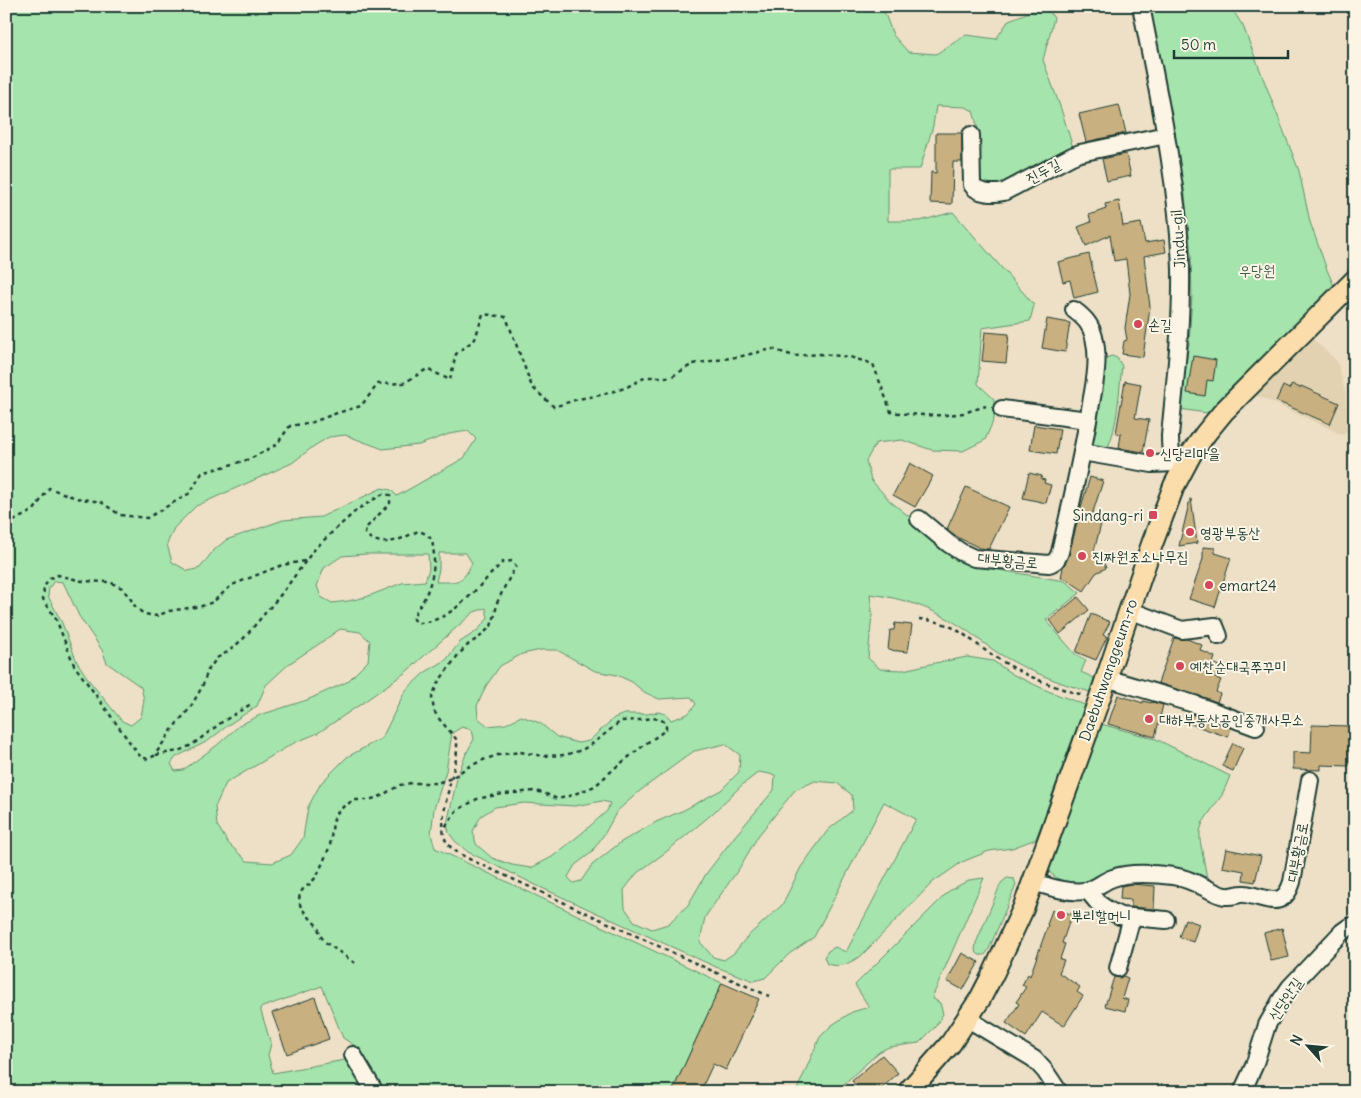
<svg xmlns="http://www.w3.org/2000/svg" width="1361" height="1098" font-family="Delius,'Poor Story',sans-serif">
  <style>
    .built { fill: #e2d2b2 }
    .green { fill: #a5e4ac; stroke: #629070; fill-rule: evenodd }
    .building { fill: #c9b080; stroke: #1f3d34 }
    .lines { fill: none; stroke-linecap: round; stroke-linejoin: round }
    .minor-casing { stroke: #1f3d34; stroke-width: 20 }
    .major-casing { stroke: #1f3d34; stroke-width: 24 }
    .path { stroke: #1f3d34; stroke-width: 2.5; stroke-dasharray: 4 4; stroke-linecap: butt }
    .minor { stroke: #fcf5e5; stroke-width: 16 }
    .major { stroke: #fbddab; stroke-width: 20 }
    .poi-dot { fill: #d1495b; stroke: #fcf5e5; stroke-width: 2 }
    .labels { text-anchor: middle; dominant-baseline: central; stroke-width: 4; stroke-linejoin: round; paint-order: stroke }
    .street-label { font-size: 15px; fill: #1f3d34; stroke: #fcf5e5 }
    .park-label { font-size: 15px; fill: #3a5e4c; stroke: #fcf5e5 }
    .poi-label { font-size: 15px; fill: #1f3d34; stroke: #fcf5e5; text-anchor: start }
  </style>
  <rect width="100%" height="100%" fill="#ede0c7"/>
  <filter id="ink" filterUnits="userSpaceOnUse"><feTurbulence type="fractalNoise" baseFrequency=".02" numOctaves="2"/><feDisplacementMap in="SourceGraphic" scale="10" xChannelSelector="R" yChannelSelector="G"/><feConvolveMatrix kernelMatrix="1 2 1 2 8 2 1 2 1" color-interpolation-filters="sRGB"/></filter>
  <g filter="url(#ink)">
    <polygon class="built" points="1313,339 1337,361 1345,391 1347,431 1343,435 1256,395"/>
    <g class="green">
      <path d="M6 6H882L893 35 908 52 936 54 966 35 996 39 1009 20 1045 6 1054 18 1043 60 1061 109 1074 151 995 188 983 187 978 180 977 125 973 111 966 107 936 106 933 126 920 169H888V221H920L953 212 1034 305 1030 321 982 328 978 384 994 399V419L985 440 963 451 932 450 902 440 876 443 866 461 871 480 890 501 965 562 992 569 1065 581 1080 593 1046 620 1076 655 1086 660 1081 672 1094 678 1090 692C1056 682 1028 671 998 653 985 645 973 634 960 626 932 608 903 598 870 594L872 614 868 658 880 669 903 670 935 663 967 657 993 661 1012 674 1048 691 1085 705 1036 839 1012 848 989 851 962 862 933 882 861 956C847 964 842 968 827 964L824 957 828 951 835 947 846 952 916 819 884 802 814 937 789 954 765 978 754 981 716 967 542 888 468 852 455 841 449 833 447 824 458 774 466 754 474 739 472 730 462 727 452 733 446 771 434 809 431 834 435 848 722 983 672 1092H382L357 1047 343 1038 322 986 260 1008 271 1044 268 1055 273 1073 350 1059 370 1092H6ZM468 431 476 439 464 458 397 496 391 490 382 488 321 517 283 520 226 540 213 551 200 568 188 571 172 562 167 544 174 528 196 506 292 463 314 446 329 437 345 435 383 449 419 445 449 434ZM439 553H466L472 563C462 584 458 582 436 582L439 569ZM366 554H428L429 569 425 581 402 583 366 597 348 601 332 603 321 597 317 586 324 568 342 556ZM54 581 63 582 79 616 102 650 107 663 141 687 144 700 141 717 131 725 122 721 91 683 77 662 62 623 48 596 49 588ZM486 608 488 618 477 631 460 642 446 660 424 673 405 691 382 738 347 757 321 783 308 807 303 838 291 855 272 863 247 861 228 843 217 825 215 807 226 783 294 743 318 733 361 704 406 672 474 612ZM340 629 360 632 370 641 368 661 347 682 307 700 260 715 240 725 216 746 183 770 175 771 171 764 176 757 208 741 231 723 257 706 266 685 290 663 316 646ZM541 650H557L595 671 617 675 632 682 644 692 659 699 691 697 696 704 688 714 671 720 666 714 658 712 647 714H624L614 718 589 741 578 743 557 737 540 723 521 716 506 724 488 726 478 718 477 706 486 686 500 666 522 654ZM725 744 740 755 739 772 721 790 684 810 656 822 621 842 592 865 581 881 573 883 568 877 575 865 591 853 605 833 617 811 641 790 694 751ZM759 772 775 775 774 790 735 836 706 874 688 905 668 924 652 929 634 921 625 908 624 890 637 873 666 852 712 814 742 785ZM815 781 837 783 852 795 853 810 828 830 801 867 782 905 747 937 734 953 724 960 713 957 700 942 705 917 740 867 758 836 795 790ZM602 801 610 803 607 811 582 833 552 857 531 868 512 865 492 858 476 844 473 831 481 816 495 807 524 803 575 806Z"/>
      <polygon points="1146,6 1230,6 1243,26 1299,171 1310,222 1327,270 1334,286 1207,413 1179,409 1189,343 1192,296 1191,256 1185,195 1162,64 1157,64"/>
      <path d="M1112 356 1117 358 1122 366C1119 390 1118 428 1107 449L1090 450 1101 365 1105 358Z"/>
      <polygon points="1101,724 1156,739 1230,776 1222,795 1203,822 1200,831 1200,840 1206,873 1212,884 1195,876 1078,883 1060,880 1050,873 1049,869"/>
      <polygon points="984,878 932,998 940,1003 943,1014 935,1027 919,1043 889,1047 879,1052 835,1092 796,1092 820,1037 832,1025 852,1012 869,1007 855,985 949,891 969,880"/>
      <polygon points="1007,878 1014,879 1016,885 989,949 985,955 979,955 975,951 976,943 1001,883"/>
    </g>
    <g class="building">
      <polygon points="1119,105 1126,133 1086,142 1079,114"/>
      <polygon points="936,133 962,133 962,162 953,162 952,204 930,203 931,172 936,173"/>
      <polygon points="1126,154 1131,176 1107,181 1102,159"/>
      <polygon points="1119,201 1123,226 1141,223 1145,243 1164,240 1166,252 1144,256 1150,307 1143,357 1122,354 1124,341 1127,340 1125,328 1130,294 1126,259 1114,261 1110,235 1086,246 1078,227 1091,222 1089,215 1106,209 1105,204"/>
      <polygon points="1089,254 1098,292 1074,298 1070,280 1063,282 1058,262"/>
      <polygon points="1047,319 1070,323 1065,352 1042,348"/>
      <polygon points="985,332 1009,334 1006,363 982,361"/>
      <polygon points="1193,356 1216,360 1213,381 1207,380 1205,396 1187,393"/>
      <polygon points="1125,381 1141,384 1135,418 1149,420 1143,452 1119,448 1121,434 1116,433"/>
      <polygon points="1292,384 1300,388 1301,386 1339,403 1330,424 1276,401 1283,386 1289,389"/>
      <polygon points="1034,425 1060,429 1056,454 1030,450"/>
      <polygon points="910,463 933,476 915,507 893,495"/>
      <polygon points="1029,473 1042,476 1041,479 1045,480 1044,483 1051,485 1046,503 1023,498"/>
      <polygon points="1090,477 1103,481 1090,521 1101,524 1093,555 1101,557 1106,568 1096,573 1084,591 1066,579 1061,578 1063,567 1069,555 1081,507"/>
      <polygon points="966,487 1009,507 989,549 980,548 959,538 947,529"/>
      <polygon points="1190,499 1191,499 1197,543 1179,546"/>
      <polygon points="1203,547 1215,548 1215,553 1231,558 1215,607 1189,599 1203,559"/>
      <polygon points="1078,597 1089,610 1060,634 1050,620"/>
      <polygon points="1091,614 1110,622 1103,635 1107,637 1096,660 1076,652"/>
      <polygon points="895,623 912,625 908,652 888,650 890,630 894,630"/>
      <polygon points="1174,638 1179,639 1187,639 1202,645 1200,650 1215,657 1213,663 1220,666 1215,678 1221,680 1216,692 1220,694 1217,702 1158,683"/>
      <polygon points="1118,695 1143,703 1143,701 1151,703 1152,702 1163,705 1155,737 1108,724"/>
      <polygon points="1191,714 1231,728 1228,737 1188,723"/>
      <polygon points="1312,725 1350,726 1349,766 1321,765 1321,770 1293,769 1293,752 1311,753"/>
      <polygon points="1233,743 1243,748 1233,771 1222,766"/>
      <polygon points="1226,849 1261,856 1255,882 1243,880 1244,871 1222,867"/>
      <polygon points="1131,884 1155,886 1154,909 1131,907 1131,900 1120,899 1121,886"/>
      <polygon points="1052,910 1072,914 1062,943 1065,944 1060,959 1064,960 1059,973 1080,987 1077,992 1083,996 1064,1026 1042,1012 1026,1037 1006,1023 1019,1004 1016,1002 1026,987 1022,985 1028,974 1030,976 1048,925 1047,925"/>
      <polygon points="1185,919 1199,924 1193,942 1179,937"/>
      <polygon points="1282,928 1289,957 1271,961 1264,933"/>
      <polygon points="962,953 979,962 963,990 947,981"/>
      <polygon points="1123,976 1128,978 1122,998 1128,1000 1125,1011 1105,1006 1114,977 1120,978"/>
      <polygon points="722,983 759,999 726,1070 713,1064 700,1092 672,1092"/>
      <polygon points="315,997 329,1039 287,1054 272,1013"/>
      <polygon points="882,1055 898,1073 878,1092 862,1092 852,1081"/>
    </g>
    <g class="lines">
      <defs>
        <g id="minor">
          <path d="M1141 6C1158 93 1178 181 1181 269 1182 325 1175 381 1170 436 1170 452 1171 459 1182 471"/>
          <path d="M971 135 972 185C978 194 994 194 1004 192L1072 156 1080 153 1166 135"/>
          <polyline points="1002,409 1088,420"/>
          <polyline points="1082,452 1152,464 1175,463"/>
          <path d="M919 519 949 544 961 552 974 558 1049 564C1056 562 1058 558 1060 552 1071 505 1082 457 1090 409 1094 386 1100 361 1094 337 1091 325 1085 318 1074 310"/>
          <polyline points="1129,610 1182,630 1215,626 1219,636"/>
          <polyline points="1106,678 1194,704 1256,727"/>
          <path d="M1033 882C1050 887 1067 893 1085 891 1095 890 1103 881 1113 878 1128 872 1157 874 1173 876 1187 878 1200 885 1212 891 1216 893 1222 896 1226 896 1233 897 1239 893 1245 894 1266 897 1283 911 1292 882L1310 780"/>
          <polyline points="1088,891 1098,903 1108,910 1120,916 1166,920"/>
          <polyline points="1118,968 1132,917"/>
          <polyline points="968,1019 1034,1059 1045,1071 1059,1092"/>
          <polyline points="353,1055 375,1092"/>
          <polyline points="1242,1092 1254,1066 1267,1025 1281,1000 1290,987 1342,932 1349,927 1355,925"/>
        </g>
        <polyline id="major" points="908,1092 951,1043 980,999 994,972 1023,909 1041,860 1099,700 1152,544 1174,486 1191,454 1206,433 1224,411 1355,280"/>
      </defs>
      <use href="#minor" class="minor-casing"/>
      <use href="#major" class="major-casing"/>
      <g class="path">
        <path d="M6 525 34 510 49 488 76 498 101 502 120 515 147 518 190 493 202 473 250 459 276 445 290 426 313 422 337 413 361 406 378 384 404 383 427 369 450 380 456 354 475 339 483 314 506 317 532 387 554 407 578 399 601 395 625 388 646 377H671L693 364 742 356 772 349 794 356 821 354 850 357 873 364 891 412C914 415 939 417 963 413 971 411 979 408 986 406"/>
        <path d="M305 561 282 565 232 585 213 602 202 606 169 611 157 616 144 614 136 608 130 598 122 588 110 582 82 581 58 575 50 578 44 587 43 599 56 619 74 665 139 755 147 759 154 756 174 727 190 708 202 687 208 670 217 658 229 651 244 638 283 592 313 551 328 536 358 509 383 494 390 495V503L366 528 365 534C382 550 401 539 418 531 423 532 428 535 431 539 432 540 433 545 433 547 436 564 432 581 425 597 421 605 416 610 413 618L417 623C453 623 479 584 503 562L512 561 516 566 505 586 497 603 495 615 491 626 481 636 469 644 458 655 437 684 432 698 434 711 440 720 457 740V750L456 759C452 779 437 824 446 841 450 849 459 853 467 858L719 974 769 996"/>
        <path d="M919 619C957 622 965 638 994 656 1021 674 1052 687 1083 695"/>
        <polyline points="156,755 178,751 192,745 222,722 251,704"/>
        <polyline points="355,963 325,942 320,935 318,927 301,908 299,900 300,893 304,888 310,884 317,876 330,846 333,822 336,814 344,806 354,800 368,800 379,797 400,785 411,783 437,783 452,778 466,768 483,760 498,755 520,752 543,756 565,755 582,750 595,742 621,721 640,720 652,718 660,719 666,723 666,729 659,735 648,742 616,767 595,786 567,797 557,799 544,793 534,791 496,795 477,799 456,811 443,830"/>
      </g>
      <use href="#minor" class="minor"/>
      <use href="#major" class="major"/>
    </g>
  </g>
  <g class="poi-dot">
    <circle cx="1138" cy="324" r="5"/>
    <circle cx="1150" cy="453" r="5"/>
    <rect x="1148" y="510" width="10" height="10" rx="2.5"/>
    <circle cx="1190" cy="532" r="5"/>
    <circle cx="1082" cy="556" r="5"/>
    <circle cx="1209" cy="585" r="5"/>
    <circle cx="1180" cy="666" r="5"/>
    <circle cx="1149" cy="719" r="5"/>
    <circle cx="1061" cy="915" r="5"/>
  </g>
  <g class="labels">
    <g class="street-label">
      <text transform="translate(1043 171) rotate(-28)">진두길</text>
      <text transform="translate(1178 239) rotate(-94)">Jindu-gil</text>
      <text transform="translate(1008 560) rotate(5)">대부황금로</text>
      <text transform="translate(1108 670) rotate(-71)">Daebuhwanggeum-ro</text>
      <text transform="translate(1297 852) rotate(-79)">대부황금로</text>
      <text transform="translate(1285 999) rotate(-56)">신당안길</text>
    </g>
    <g class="park-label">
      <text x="1257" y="270">우당원</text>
    </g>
    <g class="poi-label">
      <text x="1148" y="324">손길</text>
      <text x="1160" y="453">신당리마을</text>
      <text x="1143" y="515" text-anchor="end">Sindang-ri</text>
      <text x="1200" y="532">영광부동산</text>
      <text x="1092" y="556">진짜원조소나무집</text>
      <text x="1219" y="585">emart24</text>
      <text x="1190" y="666">예찬순대국쭈꾸미</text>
      <text x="1159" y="719">대하부동산공인중개사무소</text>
      <text x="1071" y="915">뿌리할머니</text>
    </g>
  </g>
  <rect width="1361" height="1098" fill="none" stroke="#fcf5e5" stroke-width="25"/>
  <rect x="12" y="12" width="1336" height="1073" fill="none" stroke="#1f3d34" stroke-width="2" filter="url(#ink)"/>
  <g transform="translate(1308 1046) rotate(297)" stroke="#fcf5e5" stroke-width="4" paint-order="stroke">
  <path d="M0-4L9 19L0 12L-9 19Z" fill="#1f3d34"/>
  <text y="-8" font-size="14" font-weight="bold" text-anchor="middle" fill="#1f3d34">N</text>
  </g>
  <path d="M1174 50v8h114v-8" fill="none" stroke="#1f3d34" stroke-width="2.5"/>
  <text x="1181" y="50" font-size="15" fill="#1f3d34" stroke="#fcf5e5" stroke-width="4" paint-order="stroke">50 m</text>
</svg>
